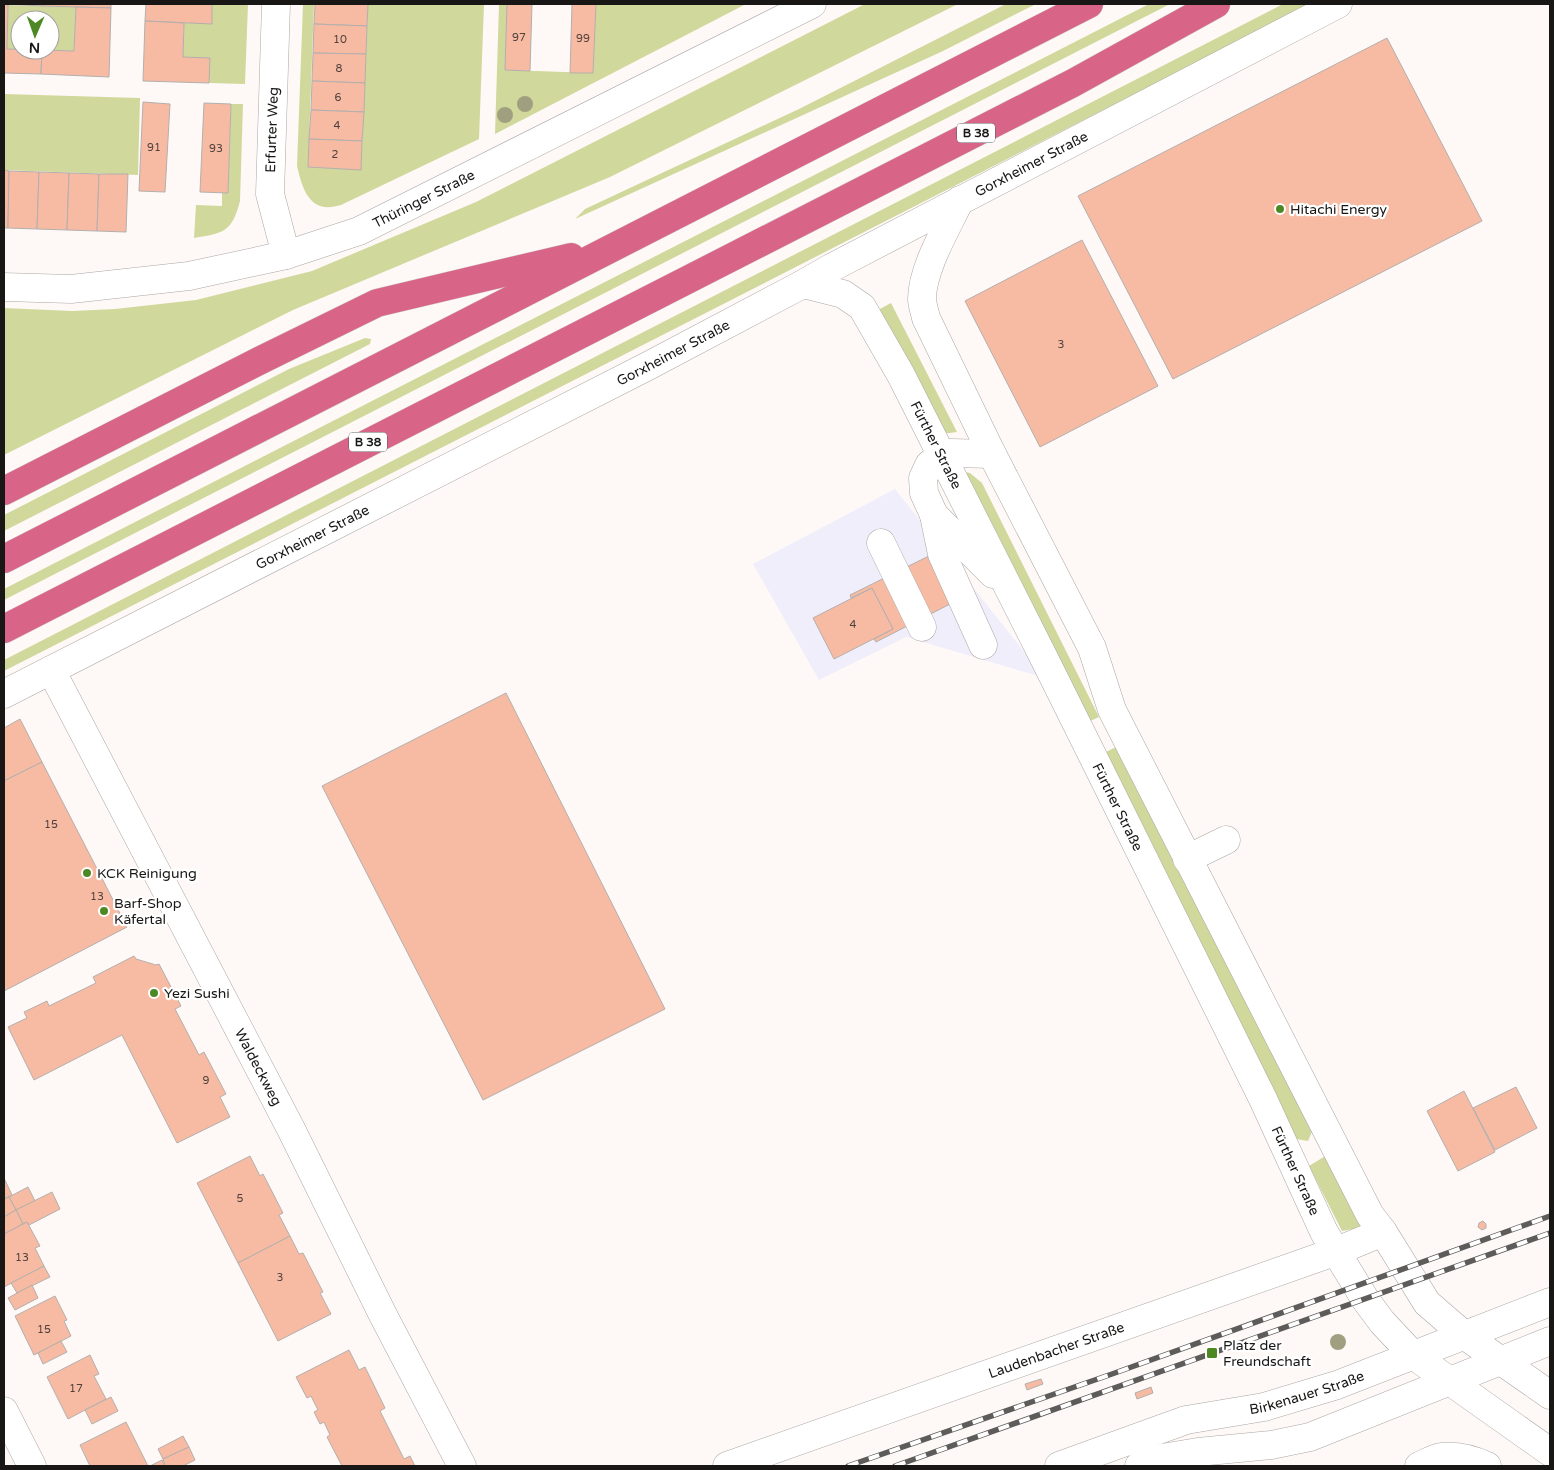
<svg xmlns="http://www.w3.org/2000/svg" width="1554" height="1470" font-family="'Varela Round',sans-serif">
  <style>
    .commercial { fill: #f1eefb }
    .green { fill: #d1d89b }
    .building { fill: #f7bba4; stroke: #b3afad }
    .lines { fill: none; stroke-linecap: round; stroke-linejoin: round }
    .minor-casing { stroke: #aba7a5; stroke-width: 29 }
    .highway-casing { stroke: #d5d5d5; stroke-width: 29 }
    .minor { stroke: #fff; stroke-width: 28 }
    .highway { stroke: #d86487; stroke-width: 28 }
    .rail-casing { stroke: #5e5c5b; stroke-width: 5.5 }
    .rail { stroke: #fff; stroke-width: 4; stroke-dasharray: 11; stroke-linecap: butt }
    .tree { fill: #a0a081 }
    .poi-dot { fill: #4e8825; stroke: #fff; stroke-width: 2 }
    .labels { text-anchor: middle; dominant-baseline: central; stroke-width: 4.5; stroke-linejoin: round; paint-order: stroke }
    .number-label { font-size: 11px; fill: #50403a }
    .shield { fill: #fff; stroke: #5d5d5c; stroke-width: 1 }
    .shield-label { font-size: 12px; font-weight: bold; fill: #181716 }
    .street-label { font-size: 14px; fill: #181716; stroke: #fff }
    .poi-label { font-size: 14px; fill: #181716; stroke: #fff; text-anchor: start }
  </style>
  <rect width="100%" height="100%" fill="#fef9f7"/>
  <polygon class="commercial" points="895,489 1045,678 906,637 819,680 753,564"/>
  <g class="green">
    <polygon points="212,4 248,4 245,84 209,83 183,57 184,23 212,23"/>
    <path d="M303 4H314L308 167 361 169 368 4H484L479 139 341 205C336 206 330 208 325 207 306 205 301 182 297 166Z"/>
    <polygon points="499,4 507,4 506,70 593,73 596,4 746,4 495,134"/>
    <polygon points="865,4 958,4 610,177 293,310 4,455 4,308 72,311 115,309 196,300 312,271 476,202"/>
    <polygon points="1006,4 1036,4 943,51 575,219 585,209 799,109"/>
    <polygon points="1149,4 1170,4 4,600 4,589"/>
    <polygon points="1283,4 1311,4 4,671 4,660"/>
    <polygon points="8,5 76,7 74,51 42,50 50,50 50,20 20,20 20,50 7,49"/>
    <polygon points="4,94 140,98 138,175 4,170"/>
    <path d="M231 104H243L240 201C232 232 224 233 194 238L196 205 222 206V193H228Z"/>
    <polygon points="891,303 957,432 941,434 878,310"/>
    <polygon points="365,338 371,339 370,344 4,531 4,515 289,369"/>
    <polygon points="959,471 970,473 982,483 1099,717 1086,723"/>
    <polygon points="1120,745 1313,1129 1308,1141 1296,1139 1102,754"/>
    <polygon points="1327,1155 1363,1227 1342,1231 1309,1166"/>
  </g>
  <g class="building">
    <polygon points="4,4 8,5 7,49 42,50 41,74 4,73"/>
    <polygon points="4,4 43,4 43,6"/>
    <polygon points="43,4 111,4 111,8 43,6"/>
    <polygon points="146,4 212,4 212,24 145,21"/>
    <polygon points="315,4 368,4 367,26 314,24"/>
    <polygon points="507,4 532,4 530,71 505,70"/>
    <polygon points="572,4 596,4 593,73 570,73"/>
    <polygon points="76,7 111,8 109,77 41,74 42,50 74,51"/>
    <polygon points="145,21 184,23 183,57 210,58 209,83 143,81"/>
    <polygon points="314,24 367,26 366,54 313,53"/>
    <polygon points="1387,38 1482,221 1173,379 1078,196"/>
    <polygon points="313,53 366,54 365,83 312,81"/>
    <polygon points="312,81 365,83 364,112 311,110"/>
    <polygon points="143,102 170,104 165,192 139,191"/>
    <polygon points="204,103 231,104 228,193 200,192"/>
    <polygon points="311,110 364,112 362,141 309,139"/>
    <polygon points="309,139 362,141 361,170 308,167"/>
    <polygon points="4,170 9,171 8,228 4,228"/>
    <polygon points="9,171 39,172 37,229 8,228"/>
    <polygon points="39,172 69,173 67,230 37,229"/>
    <polygon points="69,173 99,174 97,231 67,230"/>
    <polygon points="99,174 128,174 126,232 97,231"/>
    <polygon points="1082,240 1158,386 1040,447 965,301"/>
    <polygon points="933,554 954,602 876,642 874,639 893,629 872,588 851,598 850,595"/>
    <polygon points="872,588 893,629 834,659 813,618"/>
    <polygon points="506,693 665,1009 483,1100 322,786"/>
    <polygon points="20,719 42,762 4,781 4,728"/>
    <polygon points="42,762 127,927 4,991 4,781"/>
    <polygon points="134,956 136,959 156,965 159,964 181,1006 175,1009 199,1055 204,1052 226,1094 220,1097 230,1117 177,1143 122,1035 34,1080 8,1027 27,1018 24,1012 47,1001 49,1006 96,983 93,977"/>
    <polygon points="1516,1087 1537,1128 1495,1150 1473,1108"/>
    <polygon points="1464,1091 1495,1152 1458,1171 1427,1111"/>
    <polygon points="250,1156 260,1176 263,1174 283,1213 279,1215 290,1236 238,1263 197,1183"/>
    <polygon points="4,1178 12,1195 4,1199"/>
    <polygon points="28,1187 35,1201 16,1210 9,1197"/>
    <polygon points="52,1192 60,1209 29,1225 27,1222 23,1224 16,1210"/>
    <polygon points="9,1197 16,1210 4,1217 4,1199"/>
    <polygon points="16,1210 23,1224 4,1234 4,1217"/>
    <polygon points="1483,1221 1486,1224 1486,1228 1482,1230 1478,1227 1479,1223"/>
    <polygon points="27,1222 40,1246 35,1248 44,1266 4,1287 4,1234"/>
    <polygon points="290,1236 299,1254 303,1253 323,1292 320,1293 331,1314 278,1341 238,1263"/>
    <polygon points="44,1266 50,1277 17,1293 11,1283"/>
    <polygon points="32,1285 38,1298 15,1310 8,1298"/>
    <polygon points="55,1296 67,1320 64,1321 71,1336 34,1355 15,1316"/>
    <polygon points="61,1341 67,1352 43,1364 38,1353"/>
    <polygon points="349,1350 359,1370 365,1367 385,1408 380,1411 404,1459 410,1456 415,1466 342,1466 327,1437 330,1435 324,1422 320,1424 314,1412 318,1410 311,1396 307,1398 296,1377"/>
    <polygon points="90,1355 99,1374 94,1376 106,1399 68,1419 47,1377"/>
    <polygon points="1041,1379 1043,1384 1027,1390 1025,1384"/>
    <polygon points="1151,1387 1153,1393 1137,1399 1135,1393"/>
    <polygon points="111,1397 118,1411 92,1424 85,1410"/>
    <polygon points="126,1422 148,1466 90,1466 80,1445"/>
    <polygon points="183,1436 189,1447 163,1459 158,1449"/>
    <polygon points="189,1447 195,1460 183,1466 165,1466 163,1459"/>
    <polygon points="162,1460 165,1466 150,1466"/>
  </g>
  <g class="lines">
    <defs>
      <g id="minor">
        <polyline points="276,4 270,194 286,255"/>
        <path d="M960 200C947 227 922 269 922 299 922 305 925 312 926 318L992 454 1092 648 1112 710 1370 1215 1383 1232 1427 1303 1464 1335 1550 1395"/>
        <path id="s1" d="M803 284 843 294 862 307 901 375 1047 664 1263 1099 1324 1232 1365 1299 1382 1322 1413 1355 1550 1452"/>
        <path id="s2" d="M4 287 71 289 189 276 286 255 359 231 812 4"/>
        <polyline points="934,515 993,574"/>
        <polyline points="881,543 922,627"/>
        <polyline points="983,645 942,554 934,515 924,493 923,478 929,465 941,455 951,453 992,454"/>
        <path id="s3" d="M51 670 291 1129 383 1315 462 1466"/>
        <path id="s4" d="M4 694 646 367 803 284 829 269 1338 4"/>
        <polyline points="1187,859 1226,840"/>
        <polyline points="4,1411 32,1466"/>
        <path id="s5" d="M727 1466 1337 1251 1383 1232"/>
        <path id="s6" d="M1059 1466 1186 1420 1264 1407 1337 1385 1550 1302"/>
        <polyline points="1139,1466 1162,1458 1198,1452 1271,1445 1310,1437 1550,1341"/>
        <path d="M1419 1466C1426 1463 1434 1458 1441 1457 1456 1455 1474 1460 1487 1466"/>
      </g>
      <g id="highway">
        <polyline points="4,491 263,359 377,303 571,257"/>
        <polyline points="4,559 1089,4"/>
        <polyline points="4,629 1073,83 1216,4"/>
      </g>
    </defs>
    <use href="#minor" class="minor-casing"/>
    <use href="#highway" class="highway-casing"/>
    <use href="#minor" class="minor"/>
    <use href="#highway" class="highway"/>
    <defs>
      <g id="rail">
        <polyline points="848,1466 1112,1374 1550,1216"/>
        <polyline points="895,1466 1550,1233"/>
      </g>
    </defs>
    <use href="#rail" class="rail-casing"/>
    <use href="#rail" class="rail"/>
  </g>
  <g class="tree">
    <circle cx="525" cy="104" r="8"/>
    <circle cx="505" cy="115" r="8"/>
    <circle cx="1338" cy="1342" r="8"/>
  </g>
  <g class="poi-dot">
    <circle cx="1280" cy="209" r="5"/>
    <circle cx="87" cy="873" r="5"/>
    <circle cx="104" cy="911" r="5"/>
    <circle cx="154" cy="993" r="5"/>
    <rect x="1206" y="1347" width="12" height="12" rx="2.5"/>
  </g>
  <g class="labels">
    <g class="number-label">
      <text x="519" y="37">97</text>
      <text x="583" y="38">99</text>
      <text x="340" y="39">10</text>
      <text x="339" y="68">8</text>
      <text x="338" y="97">6</text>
      <text x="337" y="125">4</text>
      <text x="154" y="147">91</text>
      <text x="216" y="148">93</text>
      <text x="335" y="154">2</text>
      <text x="1061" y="344">3</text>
      <text x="853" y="624">4</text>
      <text x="51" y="824">15</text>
      <text x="97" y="896">13</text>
      <text x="206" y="1080">9</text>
      <text x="240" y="1198">5</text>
      <text x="22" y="1257">13</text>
      <text x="280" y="1277">3</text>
      <text x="44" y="1329">15</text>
      <text x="76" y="1388">17</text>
    </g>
    <g class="shield">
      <rect x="957" y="123.5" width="38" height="19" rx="4"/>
      <rect x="349" y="432.5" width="38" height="19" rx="4"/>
    </g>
    <g class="shield-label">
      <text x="976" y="133">B 38</text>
      <text x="368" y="442">B 38</text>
    </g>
    <g class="street-label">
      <text transform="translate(272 130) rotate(-88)">Erfurter Weg</text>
      <text stroke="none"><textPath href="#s4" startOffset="1156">Gorxheimer Straße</textPath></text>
      <text stroke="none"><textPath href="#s2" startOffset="434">Thüringer Straße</textPath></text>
      <text stroke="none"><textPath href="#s4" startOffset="751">Gorxheimer Straße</textPath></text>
      <text stroke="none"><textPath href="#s1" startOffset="221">Fürther Straße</textPath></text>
      <text stroke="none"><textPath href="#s4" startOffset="346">Gorxheimer Straße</textPath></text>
      <text stroke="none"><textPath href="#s1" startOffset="626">Fürther Straße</textPath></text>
      <text stroke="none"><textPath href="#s3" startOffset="448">Waldeckweg</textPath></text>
      <text stroke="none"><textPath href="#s1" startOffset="1031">Fürther Straße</textPath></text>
      <text stroke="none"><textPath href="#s5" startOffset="349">Laudenbacher Straße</textPath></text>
      <text stroke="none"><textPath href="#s6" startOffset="259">Birkenauer Straße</textPath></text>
    </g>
    <g class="poi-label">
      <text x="1290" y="209">Hitachi Energy</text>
      <text x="97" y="873">KCK Reinigung</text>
      <text x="114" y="903">Barf-Shop<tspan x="114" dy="16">Käfertal</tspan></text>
      <text x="164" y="993">Yezi Sushi</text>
      <text x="1223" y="1345">Platz der<tspan x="1223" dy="16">Freundschaft</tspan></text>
    </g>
  </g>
  <rect width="1554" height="1470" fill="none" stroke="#181716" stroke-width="10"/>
  <g transform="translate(35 35) rotate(182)"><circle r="24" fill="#ffffff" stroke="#a3a2a2"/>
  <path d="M0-4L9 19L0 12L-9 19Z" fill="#4e8825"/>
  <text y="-8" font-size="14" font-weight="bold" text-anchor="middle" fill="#181716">N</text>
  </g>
</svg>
